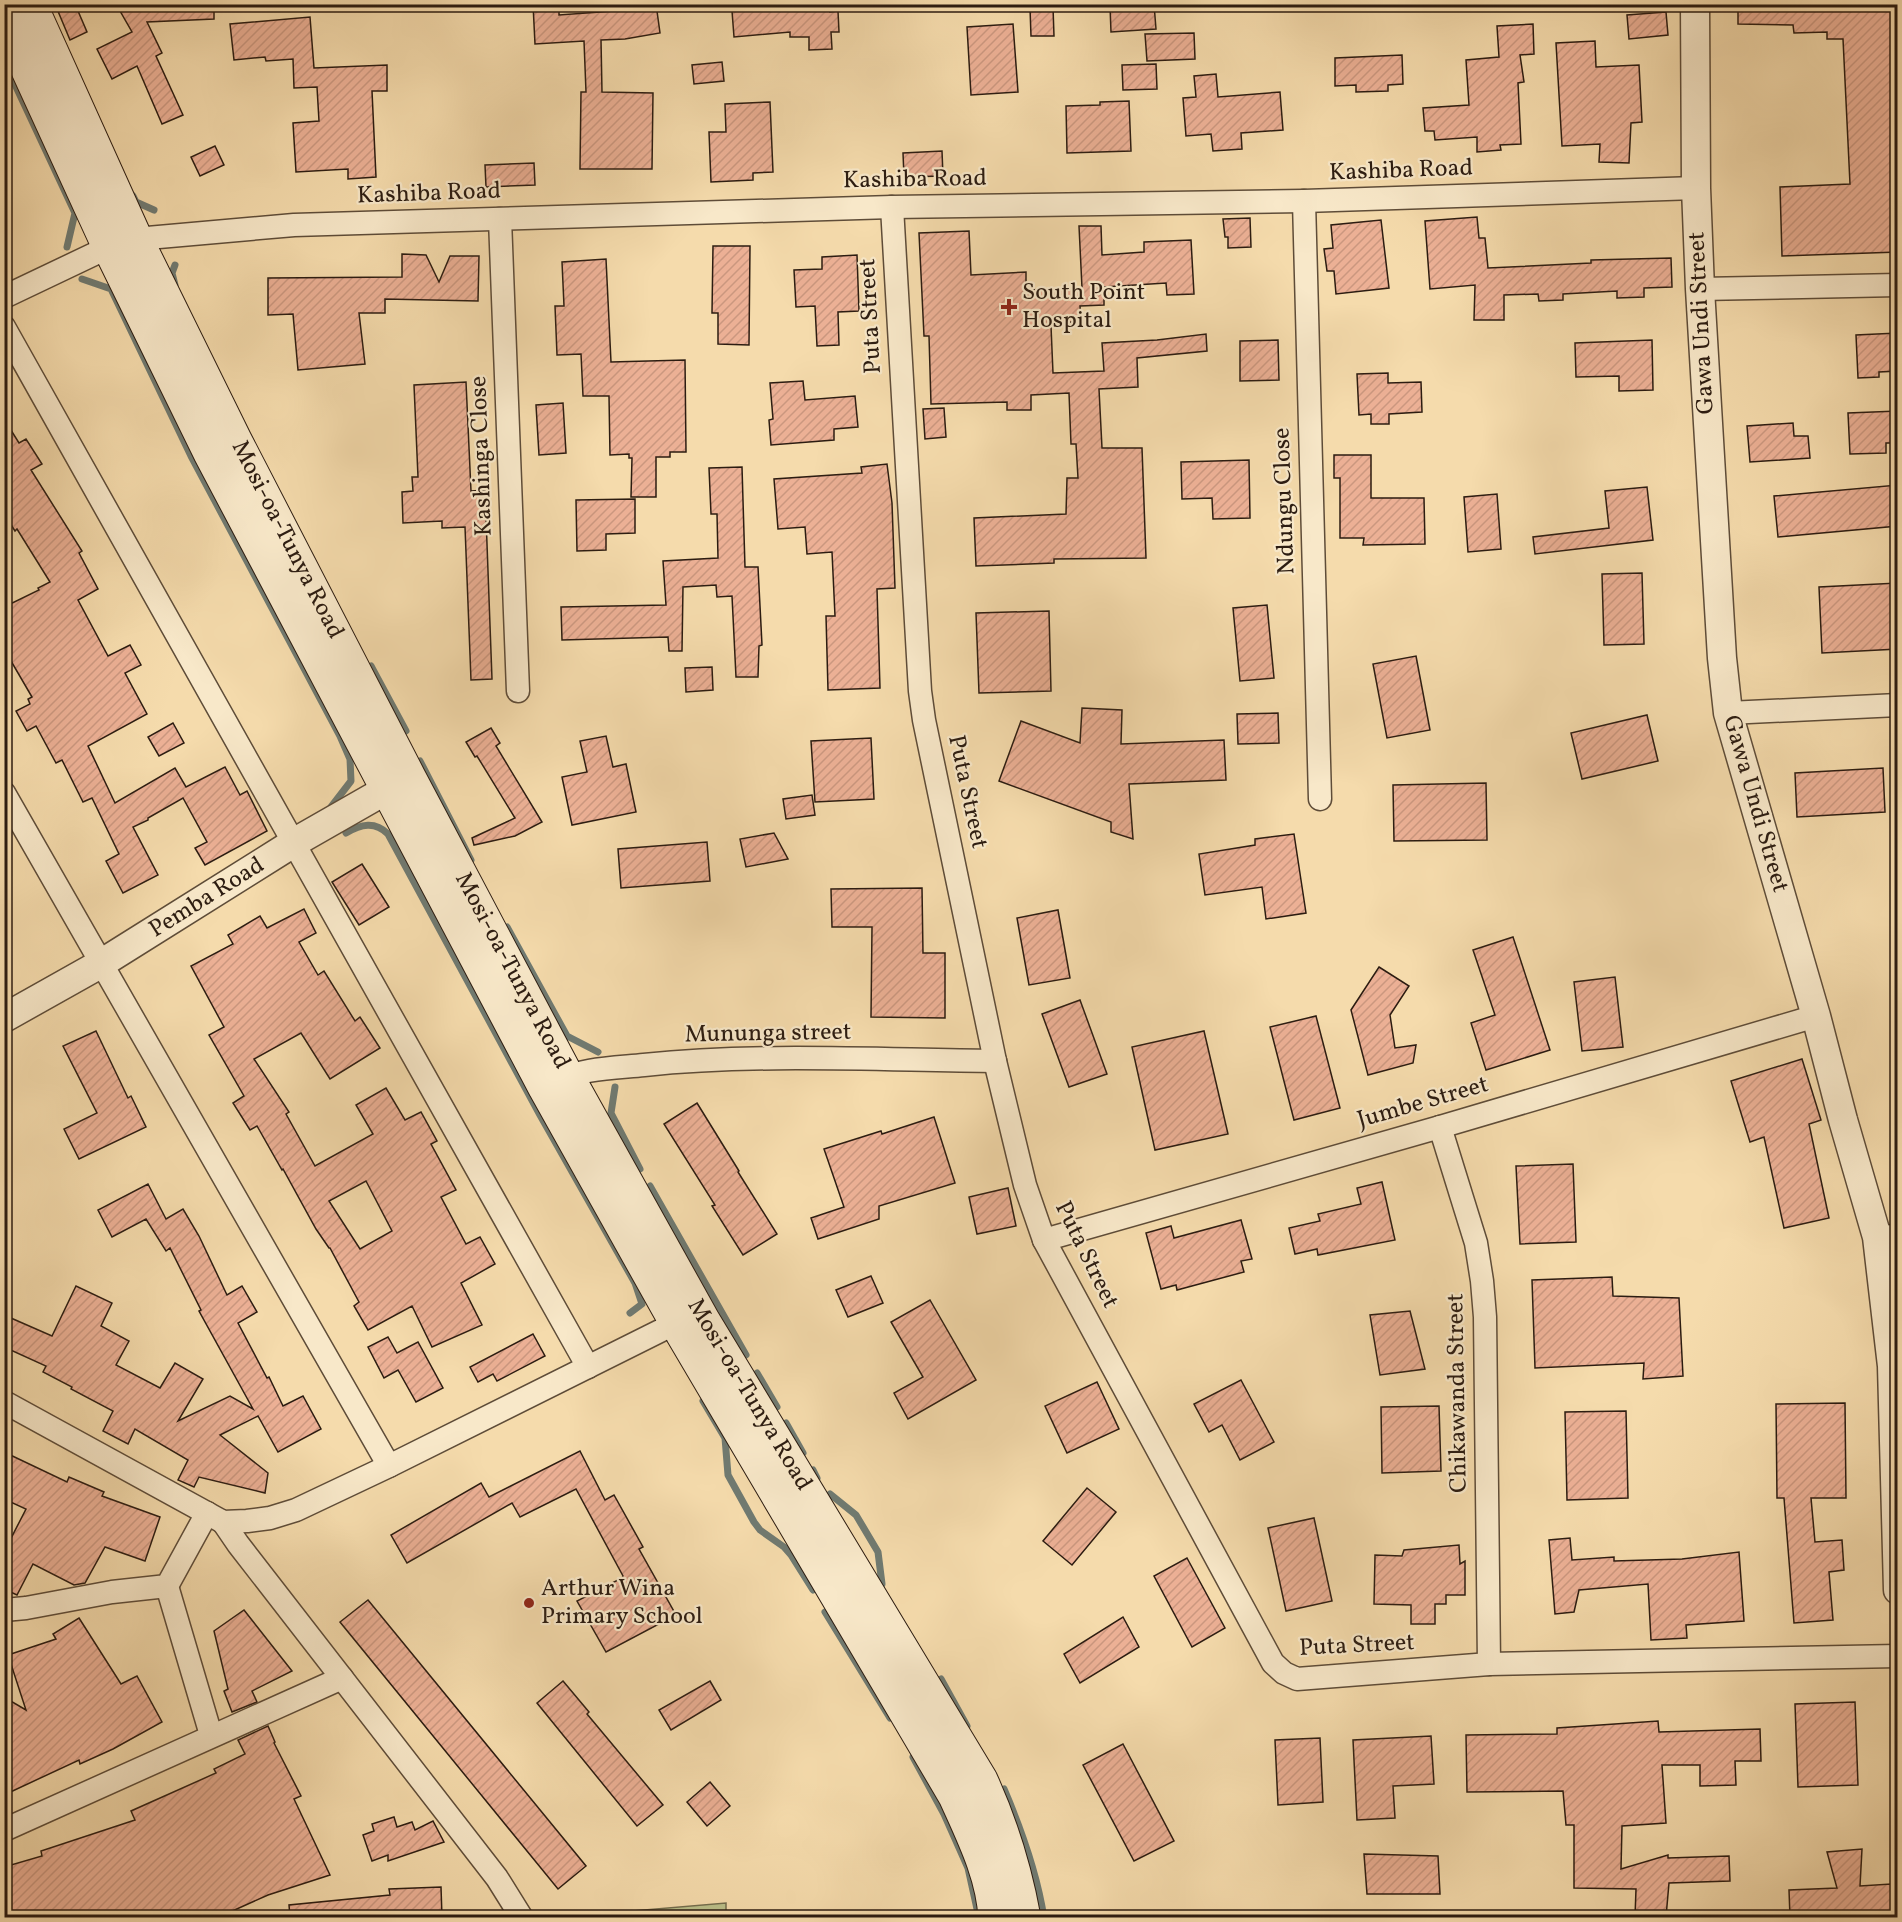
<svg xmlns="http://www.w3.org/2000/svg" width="1902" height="1922" font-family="Vollkorn,serif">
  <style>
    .garden { fill: #bbc08a; stroke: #746e4e; stroke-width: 1.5 }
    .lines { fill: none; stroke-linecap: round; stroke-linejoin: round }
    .stream { stroke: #707a71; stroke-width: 7 }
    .building { fill: url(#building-hatch); stroke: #2c1c11; stroke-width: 1.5; fill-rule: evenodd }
    .minor-casing { stroke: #5e4c38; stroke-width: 25 }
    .tertiary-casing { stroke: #5e4c38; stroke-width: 31 }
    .secondary-casing { stroke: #2c1c11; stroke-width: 35 }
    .minor { stroke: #f8e8c9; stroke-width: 22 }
    .tertiary { stroke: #f8e8c9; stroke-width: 28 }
    .secondary { stroke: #f8e8c9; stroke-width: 33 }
    .poi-dot { fill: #8f2418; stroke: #f8e8c9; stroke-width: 2 }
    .labels { text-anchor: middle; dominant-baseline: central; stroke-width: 4.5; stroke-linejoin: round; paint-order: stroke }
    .street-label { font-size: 24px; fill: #2c1c11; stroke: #f8e8c9 }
    .poi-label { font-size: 24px; fill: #2c1c11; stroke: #f8e8c9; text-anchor: start }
  </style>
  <defs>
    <pattern id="building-hatch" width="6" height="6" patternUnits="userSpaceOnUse" patternTransform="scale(1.5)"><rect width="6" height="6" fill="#ecb095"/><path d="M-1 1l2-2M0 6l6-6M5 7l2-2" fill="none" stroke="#cb977f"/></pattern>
  </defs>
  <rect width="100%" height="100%" fill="#f5dbac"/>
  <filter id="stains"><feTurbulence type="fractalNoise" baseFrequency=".00333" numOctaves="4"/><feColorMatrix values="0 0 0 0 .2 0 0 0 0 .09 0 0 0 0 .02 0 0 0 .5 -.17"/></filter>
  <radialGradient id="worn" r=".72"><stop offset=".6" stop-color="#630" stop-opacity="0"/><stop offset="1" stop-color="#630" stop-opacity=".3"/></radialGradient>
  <polygon class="garden" points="726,1903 726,1917 562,1917"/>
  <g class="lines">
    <g class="stream">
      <polyline points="4,61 75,213 67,247"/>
      <polyline points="133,196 136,202 154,210"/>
      <polyline points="175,265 172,273 175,285"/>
      <polyline points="82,279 111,289 191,456 340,736 350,759 351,781 331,807"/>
      <polyline points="371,666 406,731"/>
      <polyline points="420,761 471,860"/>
      <path d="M346 833C361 824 375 821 388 834L540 1115 635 1283 642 1304 630 1313"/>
      <polyline points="507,927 567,1036 598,1052"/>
      <polyline points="615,1087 611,1113 640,1169"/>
      <polyline points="650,1186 746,1355"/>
      <polyline points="757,1373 777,1407"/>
      <polyline points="703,1401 725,1438 728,1475 754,1522 760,1530 784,1547 791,1555 813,1590"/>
      <polyline points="786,1423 803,1453"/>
      <polyline points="813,1470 817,1478"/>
      <polyline points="830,1494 856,1515 878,1552 882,1584"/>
      <polyline points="825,1612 890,1718"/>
      <polyline points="941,1679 967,1726"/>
      <polyline points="913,1757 944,1814 968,1868 979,1918"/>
      <path d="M1004 1789C1022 1831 1037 1873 1044 1918"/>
    </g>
  </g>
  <g class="building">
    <polygon points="55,4 75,4 87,32 70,40"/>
    <polygon points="116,4 214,4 214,19 147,22 162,53 156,56 183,115 162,124 137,66 112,79 97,49 132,32"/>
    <polygon points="533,4 559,4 559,15 628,10 628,4 656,4 660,33 625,39 601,40 602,92 653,93 652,169 580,169 581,92 586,92 584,41 535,44"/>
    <polygon points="806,4 830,4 830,12 838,11 839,32 831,32 832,49 809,50 809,37 790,37 790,32 734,37 732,11"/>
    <polygon points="1154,4 1156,29 1111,32 1110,6"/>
    <polygon points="1738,4 1898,4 1898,252 1782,256 1780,187 1850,184 1843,39 1827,39 1827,32 1794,33 1793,25 1738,24"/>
    <polygon points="1053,7 1054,36 1031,36 1030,8"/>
    <polygon points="1666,12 1668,35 1629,39 1627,15"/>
    <polygon points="310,17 314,68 387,65 387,91 372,91 376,177 348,179 348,169 296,172 293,123 319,121 317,87 294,88 293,59 266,61 265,57 234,60 230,24"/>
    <polygon points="1013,24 1018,92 971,95 967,27"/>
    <polygon points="1533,24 1534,54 1520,55 1524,82 1518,83 1521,144 1500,145 1501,150 1477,152 1477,137 1435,140 1434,131 1425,131 1423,108 1469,105 1466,60 1499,57 1497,26"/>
    <polygon points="1194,33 1195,59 1147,61 1145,34"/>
    <polygon points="1595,41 1596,67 1639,65 1642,122 1631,123 1629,163 1599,162 1600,144 1562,146 1556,43"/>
    <polygon points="1402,55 1403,84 1388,85 1388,91 1356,92 1356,85 1335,86 1335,58"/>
    <polygon points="722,62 724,81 694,84 692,65"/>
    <polygon points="1156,64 1157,89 1123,90 1122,65"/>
    <polygon points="1216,74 1218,97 1280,92 1283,130 1241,133 1242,149 1213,151 1211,134 1186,136 1183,98 1196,97 1194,76"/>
    <polygon points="1129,101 1131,151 1067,153 1066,106 1100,105 1100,102"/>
    <polygon points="770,102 773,172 753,173 753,180 711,182 709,132 726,132 725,104"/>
    <polygon points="215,146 224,165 200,176 191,157"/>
    <polygon points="942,151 943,176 904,177 903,153"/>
    <polygon points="534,163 535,185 486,187 485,165"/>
    <polygon points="1477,217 1479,238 1485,238 1488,268 1591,263 1591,260 1671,258 1672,287 1644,288 1644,297 1617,298 1617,291 1563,294 1563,300 1539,301 1538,294 1504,295 1504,320 1474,320 1475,285 1430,289 1425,221"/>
    <polygon points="1250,218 1251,247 1228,248 1228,237 1225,237 1223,219"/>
    <polygon points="1381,220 1389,288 1336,294 1334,271 1327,271 1324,249 1333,248 1331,225"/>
    <polygon points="1079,226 1101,226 1102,255 1144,252 1144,242 1191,240 1194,294 1167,295 1166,283 1104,287 1104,305 1080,306 1081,322 1068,322 1068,325 1051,326 1053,373 1104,371 1102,343 1157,340 1206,334 1207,351 1137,358 1138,387 1099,389 1102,448 1142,448 1146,558 1054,559 1054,563 976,566 974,518 1066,514 1067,478 1078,478 1076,444 1071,444 1069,393 1031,395 1031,410 1007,410 1007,402 931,404 929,336 924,336 919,233 969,231 971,275 1026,272 1026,290 1082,288"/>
    <polygon points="713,246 750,246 749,345 718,344 718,313 712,313"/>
    <polygon points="402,254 426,255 439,282 450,256 479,256 478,301 385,299 385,313 359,313 365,364 298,370 293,314 268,315 268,278 402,277"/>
    <polygon points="857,255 859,311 838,312 839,345 817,346 815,306 796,307 794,270 822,269 822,257"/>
    <polygon points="606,259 611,362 685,360 686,452 670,452 670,457 656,457 656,497 631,497 632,458 629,458 629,454 610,455 609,396 583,396 581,354 557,355 555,306 564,306 562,262"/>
    <polygon points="1898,333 1898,371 1879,372 1879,377 1858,378 1856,335"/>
    <polygon points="1278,340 1279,380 1240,381 1240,341"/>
    <polygon points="1652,340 1653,390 1619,391 1619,376 1576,377 1575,343"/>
    <polygon points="1388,373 1388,383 1421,382 1422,412 1389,414 1389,424 1371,424 1371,414 1359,415 1357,374"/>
    <polygon points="803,381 805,400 855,396 858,427 834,429 834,440 771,445 769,420 773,419 770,383"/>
    <polygon points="466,382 471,491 485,490 492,679 471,680 465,527 442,528 442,521 403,523 402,492 413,491 412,477 418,477 414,385"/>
    <polygon points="563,403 566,453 539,455 536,405"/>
    <polygon points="944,408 946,437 925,439 923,409"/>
    <polygon points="1898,411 1898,443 1886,443 1886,453 1850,454 1848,413"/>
    <polygon points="4,419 19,443 26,439 42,464 31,470 82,551 79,553 98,589 78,600 108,656 130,645 141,665 125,673 147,714 88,746 115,803 175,768 186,787 225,767 240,795 247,791 267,831 205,865 195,848 207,842 183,798 148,818 148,820 133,827 158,875 123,893 106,861 119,854 92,798 83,802 62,760 56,763 36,726 27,731 16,711 30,704 28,699 32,697 4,649 4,607 39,590 38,588 50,582 17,529 15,531 4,514"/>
    <polygon points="1793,423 1794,436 1808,436 1810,458 1750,462 1747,426"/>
    <polygon points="1334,455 1371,455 1371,498 1424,498 1425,544 1363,545 1364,538 1340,538 1340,478 1334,478"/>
    <polygon points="1249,460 1250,518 1213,519 1212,498 1182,499 1181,462"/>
    <polygon points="887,464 892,503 895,588 877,589 880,688 828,690 826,616 835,616 832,552 807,554 805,527 778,529 774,479 862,473 861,467"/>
    <polygon points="742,467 745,567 758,567 762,645 759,646 758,677 736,677 732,596 717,597 716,585 683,587 682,651 669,651 668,637 562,640 561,607 666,605 663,561 718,558 717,514 711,514 709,468"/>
    <polygon points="1898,485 1898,526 1778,537 1774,496"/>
    <polygon points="1647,487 1653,540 1535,554 1533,537 1609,528 1605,491"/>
    <polygon points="1497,494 1501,549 1468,552 1464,497"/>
    <polygon points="635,499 635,533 606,534 606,550 577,551 576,500"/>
    <polygon points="1642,573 1644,644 1604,645 1602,574"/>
    <polygon points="1898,583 1898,649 1822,653 1819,587"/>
    <polygon points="1267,605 1274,678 1240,681 1233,608"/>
    <polygon points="1049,611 1051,691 979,693 976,613"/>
    <polygon points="1416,656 1430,730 1387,738 1373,664"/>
    <polygon points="712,667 713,690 686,692 685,668"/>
    <polygon points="1082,708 1122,710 1121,744 1224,740 1226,780 1129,784 1133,839 1111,832 1111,822 999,781 1021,721 1080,743"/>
    <polygon points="1278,713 1279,743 1238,744 1237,714"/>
    <polygon points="1647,715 1658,761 1582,779 1571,733"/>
    <polygon points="173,723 184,743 159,756 148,737"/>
    <polygon points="491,728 500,743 496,746 542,822 515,836 474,845 472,838 515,818 477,756 475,757 466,742"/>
    <polygon points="606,736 613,767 626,764 636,812 572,825 562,777 587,772 580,741"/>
    <polygon points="871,738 874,799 815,802 811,741"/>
    <polygon points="1883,768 1885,812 1797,817 1795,773"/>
    <polygon points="1486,783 1487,840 1394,841 1393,785"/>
    <polygon points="812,795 815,815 786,819 783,799"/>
    <polygon points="774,833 788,859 746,867 740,839"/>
    <polygon points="1294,834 1306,913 1266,919 1262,887 1205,895 1199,854 1255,845 1255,839"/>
    <polygon points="707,842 710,881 621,888 618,849"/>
    <polygon points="362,864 389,907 359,925 332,882"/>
    <polygon points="922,888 923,953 945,953 945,1018 871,1017 872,927 832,927 831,889"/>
    <path d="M304 909 316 933 299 942 318 975 324 971 355 1021 360 1017 380 1048 330 1079 301 1033 254 1059 289 1112 286 1114 315 1166 373 1134 356 1105 386 1088 405 1120 421 1112 437 1141 431 1144 456 1190 441 1197 466 1244 480 1237 495 1264 461 1283 482 1325 432 1347 412 1306 368 1330 354 1306 359 1302 330 1248H329L316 1229 283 1169 282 1170 257 1126 250 1130 233 1103 244 1096 209 1035 224 1027 191 966 233 944 228 935 260 916 267 928ZM366 1181 392 1231 360 1249 329 1201Z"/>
    <polygon points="1058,910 1070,978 1029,985 1017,918"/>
    <polygon points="1513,937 1550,1050 1486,1070 1471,1023 1495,1015 1473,950"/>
    <polygon points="1379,967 1409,986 1390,1015 1395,1048 1416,1045 1413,1063 1368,1075 1351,1010"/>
    <polygon points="1615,977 1623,1047 1582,1051 1574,982"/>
    <polygon points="1080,1000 1107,1074 1069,1087 1042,1014"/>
    <polygon points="1316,1016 1340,1108 1294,1120 1270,1027"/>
    <polygon points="96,1031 128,1098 131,1096 146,1127 79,1159 64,1129 97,1113 63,1046"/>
    <polygon points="1204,1031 1228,1134 1155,1150 1132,1047"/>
    <polygon points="1802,1059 1821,1120 1809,1124 1829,1218 1784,1228 1764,1137 1750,1142 1731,1081"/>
    <polygon points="697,1103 739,1171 738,1172 777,1234 743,1255 712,1206 715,1205 664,1124"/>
    <polygon points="934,1117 955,1183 879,1206 879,1219 818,1239 811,1218 844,1207 824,1149 881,1131 882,1134"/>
    <polygon points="1573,1164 1576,1242 1520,1244 1516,1166"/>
    <polygon points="1382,1182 1395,1240 1318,1255 1317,1249 1295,1254 1289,1228 1320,1221 1318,1214 1361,1204 1357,1188"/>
    <polygon points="148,1184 166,1219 183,1209 199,1236 227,1295 242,1286 257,1312 238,1323 267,1378 269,1377 283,1406 303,1396 321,1429 278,1452 258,1416 220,1435 268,1473 265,1493 199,1477 194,1487 178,1480 188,1460 135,1429 128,1444 103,1431 113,1411 71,1389 72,1387 43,1372 46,1366 4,1347 4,1315 52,1336 76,1286 112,1303 101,1326 129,1341 116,1365 160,1388 175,1363 203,1379 178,1421 230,1396 253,1409 199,1311 201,1310 170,1248 166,1251 146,1219 112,1237 98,1210"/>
    <polygon points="1008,1188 1016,1226 977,1234 969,1197"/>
    <polygon points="1241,1220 1252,1259 1241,1261 1244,1272 1177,1290 1176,1285 1161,1289 1146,1233 1171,1226 1174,1238"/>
    <polygon points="871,1276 883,1303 848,1317 836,1290"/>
    <polygon points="1612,1277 1613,1296 1679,1298 1683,1376 1643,1379 1644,1363 1535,1368 1532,1280"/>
    <polygon points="930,1300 976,1380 908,1419 894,1393 923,1377 891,1322"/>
    <polygon points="1410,1311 1425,1369 1380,1375 1370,1315"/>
    <polygon points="533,1334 545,1356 497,1381 493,1374 478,1382 470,1367"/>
    <polygon points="388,1337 397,1353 418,1342 443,1388 416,1402 398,1370 384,1378 368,1347"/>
    <polygon points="1241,1380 1274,1442 1240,1460 1222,1425 1209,1432 1194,1404"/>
    <polygon points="1097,1382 1119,1429 1067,1453 1045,1406"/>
    <polygon points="1845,1403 1846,1498 1811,1498 1815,1542 1842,1540 1844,1570 1829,1572 1833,1620 1794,1623 1784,1498 1777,1498 1776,1404"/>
    <polygon points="1439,1406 1441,1471 1382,1473 1381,1407"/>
    <polygon points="1626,1411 1628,1498 1567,1500 1565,1412"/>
    <polygon points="580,1451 605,1500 614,1495 643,1547 639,1549 676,1615 606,1652 577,1601 622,1578 623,1576 576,1489 520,1517 512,1503 407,1563 391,1535 481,1483 489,1497"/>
    <polygon points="4,1452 67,1482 69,1477 104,1492 102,1496 160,1517 145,1561 105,1547 85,1583 74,1585 33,1564 17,1595 4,1589 4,1552 26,1509 4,1499"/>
    <polygon points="1087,1488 1116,1512 1072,1565 1043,1541"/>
    <polygon points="1314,1518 1332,1601 1286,1611 1268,1528"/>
    <polygon points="1570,1538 1572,1560 1614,1557 1614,1561 1682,1559 1739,1552 1744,1621 1686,1625 1687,1638 1651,1640 1648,1584 1579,1590 1574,1612 1555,1614 1549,1540"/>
    <polygon points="1459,1545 1460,1564 1465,1561 1465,1595 1446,1595 1446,1604 1435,1604 1435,1624 1411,1624 1411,1605 1374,1604 1375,1555 1402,1556 1404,1550"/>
    <polygon points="1187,1558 1225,1628 1192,1647 1154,1576"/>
    <polygon points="368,1600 586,1866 558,1889 340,1622"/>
    <polygon points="244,1610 292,1671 252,1691 257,1702 232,1712 224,1691 228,1689 214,1631"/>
    <polygon points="1123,1617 1139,1647 1080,1683 1064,1654"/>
    <polygon points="79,1618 121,1684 137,1676 162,1722 113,1749 80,1764 79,1760 4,1795 4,1697 26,1710 8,1655 56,1639 53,1634"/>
    <polygon points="563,1681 589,1712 587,1714 663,1805 637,1826 537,1703"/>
    <polygon points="710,1681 721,1700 671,1730 659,1710"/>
    <polygon points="1855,1702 1858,1785 1798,1787 1795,1704"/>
    <polygon points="1658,1721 1659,1732 1760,1729 1761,1761 1735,1761 1736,1785 1700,1786 1700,1765 1662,1765 1666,1823 1622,1826 1621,1869 1668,1855 1668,1858 1729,1856 1730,1881 1669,1883 1666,1917 1635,1917 1636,1889 1574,1888 1574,1825 1566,1825 1563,1791 1467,1792 1466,1735 1557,1734 1557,1728"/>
    <polygon points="268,1726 275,1742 274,1743 301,1796 294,1799 330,1875 268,1895 219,1917 11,1917 4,1894 4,1867 42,1856 41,1851 135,1820 131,1811 216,1773 214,1769 245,1754 238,1740"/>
    <polygon points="1431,1736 1434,1784 1393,1786 1395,1818 1357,1820 1353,1740"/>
    <polygon points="1320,1738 1323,1802 1278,1805 1275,1740"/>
    <polygon points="1123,1744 1174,1841 1134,1861 1083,1765"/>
    <polygon points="710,1782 730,1806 707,1826 687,1802"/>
    <polygon points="394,1817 397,1827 412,1822 415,1830 433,1821 444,1842 388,1861 388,1855 372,1861 363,1835 374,1831 372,1824"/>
    <polygon points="1862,1849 1860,1886 1891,1884 1893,1914 1835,1917 1790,1917 1789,1890 1837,1888 1827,1852"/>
    <polygon points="1364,1854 1438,1856 1440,1894 1367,1894"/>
    <polygon points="441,1887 442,1917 290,1917 289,1905 390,1895 389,1889"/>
  </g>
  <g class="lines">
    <defs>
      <g id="minor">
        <polyline points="1304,201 1320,799"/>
        <polyline points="892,207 920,691 924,720 995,1061 1025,1185 1044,1240 1273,1663 1284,1673 1297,1679 1489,1664 1898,1656"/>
        <polyline points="500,219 518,691"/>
        <polyline points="1700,289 1898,285"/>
        <polyline points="4,297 109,247 136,239 294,225 892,207 1304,201 1696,188"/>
        <polyline points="4,327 588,1367"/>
        <polyline points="1728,713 1898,705"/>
        <polyline points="4,793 389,1466"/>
        <path d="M555 1082C581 1068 615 1068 644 1065 760 1053 878 1060 995 1061"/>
        <polyline points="1440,1127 1476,1243 1482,1281 1485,1317 1489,1664"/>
        <polyline points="1877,1237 1898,1236"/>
        <polyline points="1044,1240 1440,1127 1816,1016"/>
        <polyline points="4,1402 223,1522 247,1521 270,1518 296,1510 389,1466 688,1317"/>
        <polyline points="223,1522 238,1544 497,1878 522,1918"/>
        <polyline points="167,1586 211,1735"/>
        <polyline points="4,1610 26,1608 112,1592 167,1586 207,1513"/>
        <polyline points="4,1830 342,1678"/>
      </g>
      <g id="tertiary">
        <polyline points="1695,4 1696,188 1700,289 1722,658 1728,713 1816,1016 1843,1120 1877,1237 1892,1366 1898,1590"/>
        <polyline points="4,1018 102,963 295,842 407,778"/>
      </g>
      <g id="secondary">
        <path d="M30 4 136 239 235 440 409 777 567 1076 703 1320 981 1780C1002 1826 1015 1868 1024 1918"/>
        <path d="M4 18 109 247 210 453 545 1088 682 1333 955 1796C972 1834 993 1875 995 1918"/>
      </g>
    </defs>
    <use href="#minor" class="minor-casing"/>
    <use href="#tertiary" class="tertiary-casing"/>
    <use href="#secondary" class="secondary-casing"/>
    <use href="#minor" class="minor"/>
    <use href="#tertiary" class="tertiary"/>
    <use href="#secondary" class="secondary"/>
  </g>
  <g class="poi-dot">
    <path d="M1006 298h6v6h6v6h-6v6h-6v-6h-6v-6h6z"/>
    <circle cx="529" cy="1603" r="6"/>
  </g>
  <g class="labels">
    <g class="street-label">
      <text transform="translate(1401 171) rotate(-2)">Kashiba Road</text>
      <text transform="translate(915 180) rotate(-1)">Kashiba Road</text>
      <text transform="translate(429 194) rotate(-2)">Kashiba Road</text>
      <text transform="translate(871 316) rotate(-93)">Puta Street</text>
      <text transform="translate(1702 323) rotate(-93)">Gawa Undi Street</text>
      <text transform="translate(482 456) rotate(-92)">Kashinga Close</text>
      <text transform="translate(1285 501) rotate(-92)">Ndungu Close</text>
      <text transform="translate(287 540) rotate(63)">Mosi-oa-Tunya Road</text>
      <text transform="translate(967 792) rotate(78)">Puta Street</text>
      <text transform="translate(1755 804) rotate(74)">Gawa Undi Street</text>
      <text transform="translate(207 898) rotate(-32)">Pemba Road</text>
      <text transform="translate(512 971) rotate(62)">Mosi-oa-Tunya Road</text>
      <text transform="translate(768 1034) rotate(-1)">Mununga street</text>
      <text transform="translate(1423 1103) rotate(-16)">Jumbe Street</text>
      <text transform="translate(1086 1255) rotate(64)">Puta Street</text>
      <text transform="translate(1458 1393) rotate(-91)">Chikawanda Street</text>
      <text transform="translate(749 1395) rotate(59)">Mosi-oa-Tunya Road</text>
      <text transform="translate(1357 1646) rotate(-3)">Puta Street</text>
    </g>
    <g class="poi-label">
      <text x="1022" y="293">South Point<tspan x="1022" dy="28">Hospital</tspan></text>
      <text x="541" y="1589">Arthur Wina<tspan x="541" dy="28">Primary School</tspan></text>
    </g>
  </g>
  <rect width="1902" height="1922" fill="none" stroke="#f5dbac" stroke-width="24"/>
  <rect x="6" y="6" width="1890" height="1910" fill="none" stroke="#2c1c11" stroke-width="3"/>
  <rect x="12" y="12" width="1878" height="1898" fill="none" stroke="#2c1c11" stroke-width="1.5"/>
  <rect width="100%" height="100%" filter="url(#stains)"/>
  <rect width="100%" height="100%" fill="url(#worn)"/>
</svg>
